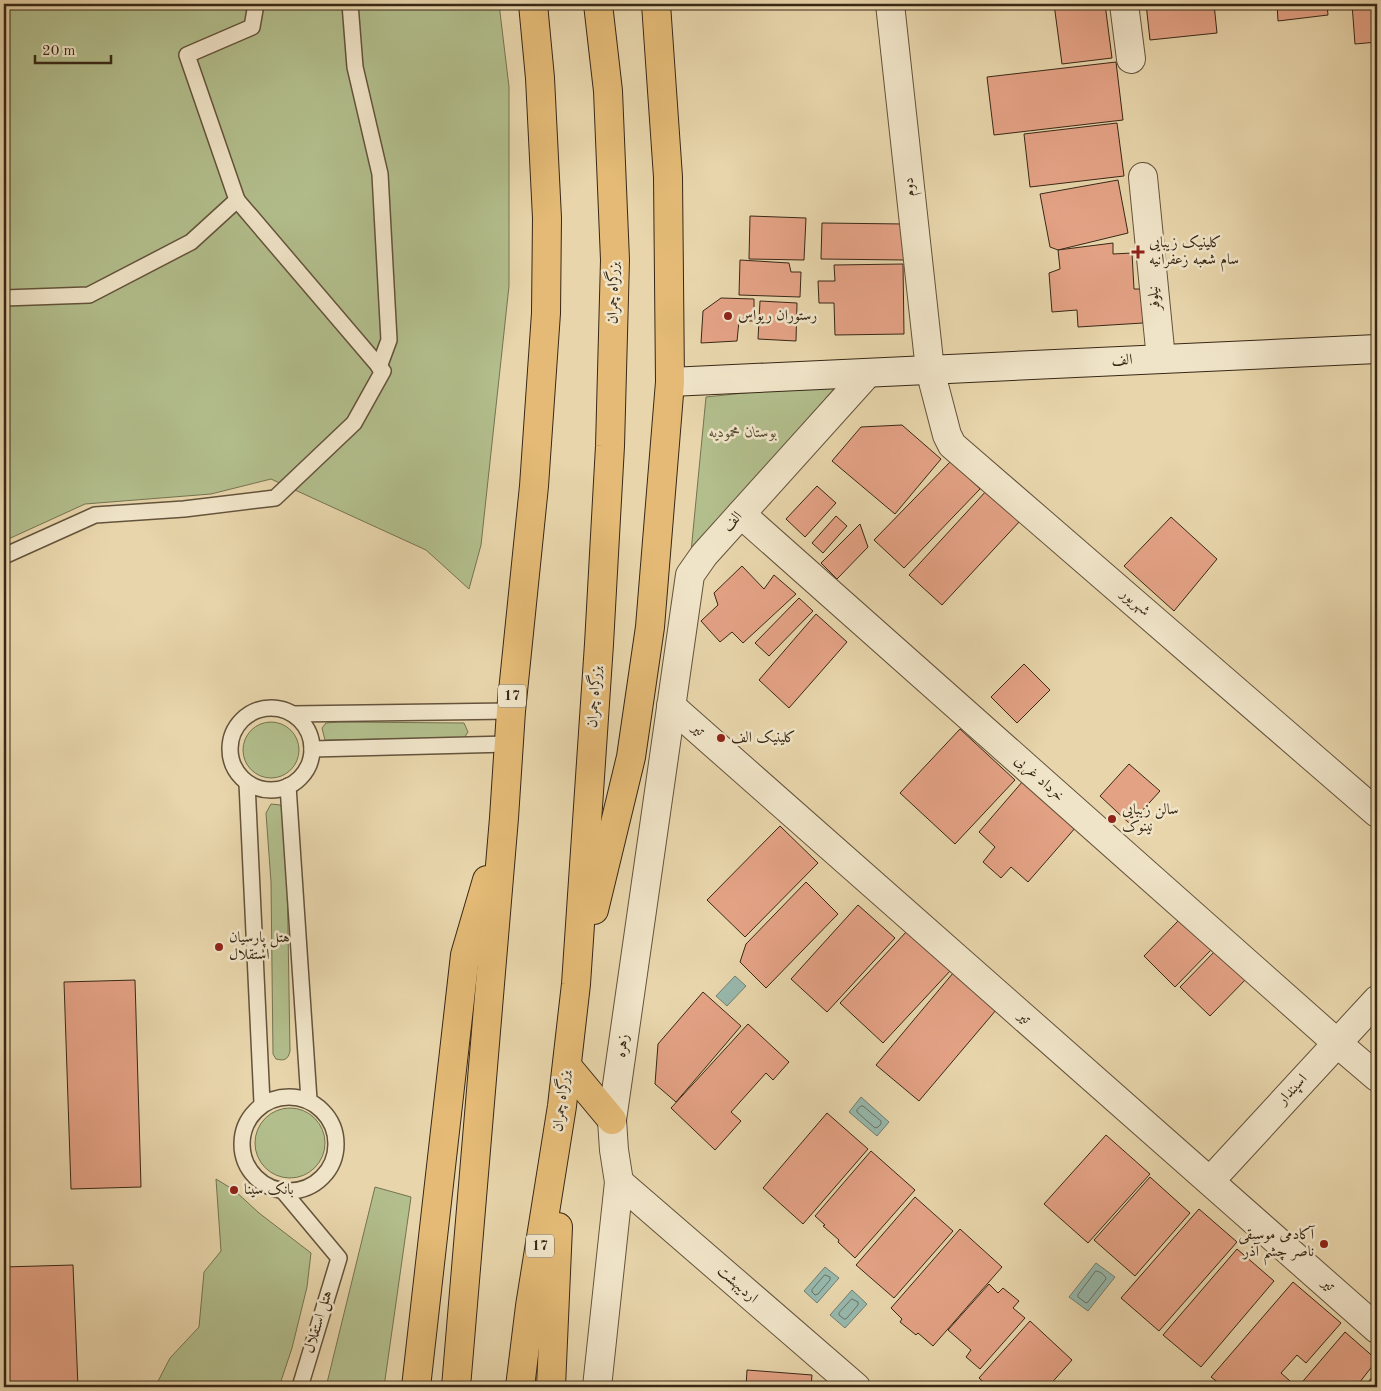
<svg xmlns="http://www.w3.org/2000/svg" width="1381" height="1391" font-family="'Old Standard TT',Amiri,serif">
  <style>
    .green { fill: #b2be8c; stroke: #757351 }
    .water { fill: #97b8ac; stroke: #717e70 }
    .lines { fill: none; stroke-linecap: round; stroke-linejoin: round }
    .shore { stroke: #687061; stroke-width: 1 }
    .building { fill: #e4a285; stroke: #382816 }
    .service-casing { stroke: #64533b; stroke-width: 18 }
    .minor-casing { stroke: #64533b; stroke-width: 30 }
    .secondary-casing { stroke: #382816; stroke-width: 30 }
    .trunk-casing { stroke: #382816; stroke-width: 30 }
    .service { stroke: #f0e4c8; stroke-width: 15 }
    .minor { stroke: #f0e4c8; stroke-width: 28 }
    .secondary { stroke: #f0e4c8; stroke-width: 28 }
    .trunk { stroke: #e4ba76; stroke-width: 28 }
    .poi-dot { fill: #8f2418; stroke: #f0e4c8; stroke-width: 2 }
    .labels { text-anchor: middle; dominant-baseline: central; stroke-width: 5; stroke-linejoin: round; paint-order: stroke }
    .shield { fill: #f0e4c8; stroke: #6f604b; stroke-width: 1 }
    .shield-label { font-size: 14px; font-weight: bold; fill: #382816 }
    .street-label { font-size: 15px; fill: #382816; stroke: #f0e4c8 }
    .poi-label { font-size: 15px; fill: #382816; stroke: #f0e4c8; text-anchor: start }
    .park-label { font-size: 15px; font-style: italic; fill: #564e34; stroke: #f0e4c8 }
  </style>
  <rect width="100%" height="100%" fill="#e8d5ab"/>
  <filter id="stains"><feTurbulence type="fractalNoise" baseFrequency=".004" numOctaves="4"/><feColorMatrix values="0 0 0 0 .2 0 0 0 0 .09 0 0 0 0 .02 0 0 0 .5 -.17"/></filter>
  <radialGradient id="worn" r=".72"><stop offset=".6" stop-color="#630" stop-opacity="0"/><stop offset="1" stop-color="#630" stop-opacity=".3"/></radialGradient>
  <g class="green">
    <polygon points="4,4 499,4 509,87 509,286 481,545 469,589 426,550 271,479 211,494 85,504 4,541"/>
    <polygon points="839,383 691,552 706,397"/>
    <circle cx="271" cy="750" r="28"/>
    <polygon points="339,722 464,723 468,732 464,738 325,740 322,728 326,723"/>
    <path d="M271 804 280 805 286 810 290 1051C288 1060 284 1061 276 1059L273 1054 271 882 266 813Z"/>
    <circle cx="290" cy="1143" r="35"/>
    <polygon points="216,1179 234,1190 259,1213 311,1253 307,1287 292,1348 279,1387 155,1387 170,1358 199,1327 204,1272 221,1251"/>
    <polygon points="375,1187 411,1197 384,1387 326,1387"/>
  </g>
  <g class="water">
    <polygon points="735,976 746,986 727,1006 716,996"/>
    <polygon points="861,1097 889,1122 877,1136 849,1112"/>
    <polygon points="1096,1263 1115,1277 1088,1311 1069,1297"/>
    <polygon points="825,1267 839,1278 817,1303 804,1291"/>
    <polygon points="852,1290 867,1304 845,1328 830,1315"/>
  </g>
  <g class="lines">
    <g class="shore">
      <polygon points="861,1106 863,1106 881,1121 881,1124 878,1127 875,1128 857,1112 857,1110"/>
      <path d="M1096 1271C1100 1271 1106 1276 1106 1279L1088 1302 1086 1303 1078 1297V1295Z"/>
      <polygon points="825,1275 830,1277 830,1280 818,1294 815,1295 812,1292 812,1290"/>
      <polygon points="852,1299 858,1302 858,1305 846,1319 844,1319 839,1315 839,1313"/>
    </g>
  </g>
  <g class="building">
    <polygon points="1054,4 1105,4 1112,58 1062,64"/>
    <polygon points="1146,4 1214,4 1217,33 1150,40"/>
    <polygon points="1277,4 1327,4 1328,15 1278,21"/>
    <polygon points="1352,4 1377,4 1377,42 1355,44"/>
    <polygon points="1116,62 1123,120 994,135 987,77"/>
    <polygon points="1117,123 1124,176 1030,187 1024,134"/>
    <polygon points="1118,180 1128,233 1058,250 1050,247 1040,194"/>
    <polygon points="750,216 806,218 804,260 749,259"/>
    <polygon points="822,223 905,224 904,260 821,259"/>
    <polygon points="1113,243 1113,254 1132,253 1134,289 1141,289 1143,323 1078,327 1077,310 1052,312 1049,273 1060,269 1058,250"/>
    <polygon points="740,260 789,263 791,272 801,272 800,297 739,295"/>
    <polygon points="903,264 904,334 835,335 834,303 819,303 818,281 835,281 834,265"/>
    <polygon points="721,298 754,299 754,321 739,321 737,341 701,343 703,311"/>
    <polygon points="760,301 797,303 796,341 758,339"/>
    <polygon points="902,425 941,459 895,514 832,461 861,427"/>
    <polygon points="951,461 980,489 904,568 874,540"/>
    <polygon points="817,486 836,503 805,537 786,519"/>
    <polygon points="987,490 1020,521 942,605 909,575"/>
    <polygon points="836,516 847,526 823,553 812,543"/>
    <polygon points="1171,517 1217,559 1174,611 1124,566"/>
    <polygon points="860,524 868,547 837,579 821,563"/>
    <polygon points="742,566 764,589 774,575 796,594 743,643 732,632 720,642 701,621 718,605 714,593"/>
    <polygon points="799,598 813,611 769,656 755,643"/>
    <polygon points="816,614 847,642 789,708 759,680"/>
    <polygon points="1024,664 1050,690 1017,723 991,697"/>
    <polygon points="960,729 1015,780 955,844 900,793"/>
    <polygon points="1129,764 1160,791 1130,824 1100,796"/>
    <polygon points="1023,781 1076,827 1028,882 1011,867 1001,878 983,862 995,847 979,832"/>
    <polygon points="780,826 818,863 745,937 707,900"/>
    <polygon points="806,882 838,914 766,988 740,962 746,944"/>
    <polygon points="858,905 895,938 827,1012 791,979"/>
    <polygon points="1179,920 1211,950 1175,987 1144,956"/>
    <polygon points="908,930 951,970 883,1043 840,1003"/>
    <polygon points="1218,948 1248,977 1210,1016 1180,987"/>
    <polygon points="959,966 1002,1003 919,1101 876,1065"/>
    <polygon points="135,980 141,1187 71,1189 64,982"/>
    <polygon points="703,992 741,1026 676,1102 655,1084 658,1044"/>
    <polygon points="748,1024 789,1062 773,1080 766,1073 731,1112 741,1121 715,1150 671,1108"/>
    <polygon points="827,1113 868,1149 803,1224 763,1188"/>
    <polygon points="1106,1135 1150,1174 1088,1243 1044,1204"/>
    <polygon points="871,1151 915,1190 855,1258 838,1242 839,1240 823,1226 825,1225 815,1216"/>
    <polygon points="1150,1177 1190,1213 1135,1276 1094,1240"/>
    <polygon points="915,1197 953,1231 894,1298 856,1265"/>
    <polygon points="1199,1209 1237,1242 1159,1331 1121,1298"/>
    <polygon points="960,1229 1002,1267 933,1346 918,1333 916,1335 900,1322 902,1319 891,1308"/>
    <polygon points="1237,1249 1274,1281 1201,1367 1163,1335"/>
    <polygon points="73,1265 78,1387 4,1387 4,1267"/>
    <polygon points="1293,1282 1341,1323 1306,1363 1297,1355 1281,1373 1290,1381 1285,1387 1224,1387 1211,1377"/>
    <polygon points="989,1284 998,1293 1003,1288 1019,1301 1013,1308 1025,1318 980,1369 966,1357 971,1350 948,1330"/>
    <polygon points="1030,1321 1072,1360 1048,1387 989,1387 979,1378"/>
    <polygon points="1345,1332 1377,1360 1356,1387 1298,1387"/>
    <polygon points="747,1370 812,1375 811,1387 746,1387"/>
    <polygon points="1377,1371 1377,1387 1364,1387"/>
  </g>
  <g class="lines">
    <defs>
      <g id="service">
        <polyline points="350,4 355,67 380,174 389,340 379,367"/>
        <polyline points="4,298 89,295 191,242 237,200 187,55 252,27 256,4"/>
        <polyline points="4,556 95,515 184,509 275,498 354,423 383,371 237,200"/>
        <circle cx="271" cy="749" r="41"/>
        <polyline points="293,714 511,711"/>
        <polyline points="312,749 508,744"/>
        <polyline points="247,783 262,1103"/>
        <polyline points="288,786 309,1100"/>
        <circle cx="289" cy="1144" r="47"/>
        <polyline points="283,1191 339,1258 300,1387"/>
      </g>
      <g id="minor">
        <polyline points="890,4 930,370 947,435 952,445 1377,813"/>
        <polyline points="1124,4 1131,59"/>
        <polyline points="1143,177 1161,359"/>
        <polyline points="741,514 1337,1043 1377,1077"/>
        <polyline points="671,706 1377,1329"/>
        <polyline points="1210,1181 1377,1000"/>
        <polyline points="619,1182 856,1387"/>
        <polyline points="597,1387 619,1182 614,1150 612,1120 690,575 704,555 868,373"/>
      </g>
      <polyline id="secondary" points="670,382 1377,349"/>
      <g id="trunk">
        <polyline points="594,910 631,757 650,627 670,382 668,177 656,4"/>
        <polyline points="567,1066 612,1120"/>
        <polyline points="416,1387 465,955 487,880"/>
        <polyline points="456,1387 504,818 511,711 534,486 546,313 547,218 540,78 533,4"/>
        <polyline points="520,1387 530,1306 562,1106 576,984 599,644 610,446 615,260 608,91 598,4"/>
        <polyline points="551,1387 558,1227"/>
      </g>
    </defs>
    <use href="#service" class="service-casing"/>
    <use href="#minor" class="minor-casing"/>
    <use href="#secondary" class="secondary-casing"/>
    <use href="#trunk" class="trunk-casing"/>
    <use href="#service" class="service"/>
    <use href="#minor" class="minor"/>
    <use href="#secondary" class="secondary"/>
    <use href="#trunk" class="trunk"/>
  </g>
  <g class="poi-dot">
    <path d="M1135.5 244.5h5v5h5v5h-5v5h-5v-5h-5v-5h5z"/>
    <circle cx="728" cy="316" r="5"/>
    <circle cx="721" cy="738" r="5"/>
    <circle cx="1112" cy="819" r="5"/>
    <circle cx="219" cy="947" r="5"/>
    <circle cx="234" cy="1190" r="5"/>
    <circle cx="1324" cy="1244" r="5"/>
  </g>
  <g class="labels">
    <g class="shield">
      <rect x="498" y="684.5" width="28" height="23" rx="4"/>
      <rect x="526" y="1234.5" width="28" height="23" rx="4"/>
    </g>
    <g class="shield-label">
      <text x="512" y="696">17</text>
      <text x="540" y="1246">17</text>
    </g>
    <g class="street-label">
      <text transform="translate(910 187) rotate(-96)">دوم</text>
      <text transform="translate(614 293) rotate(-89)">بزرگراه چمران</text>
      <text transform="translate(1155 298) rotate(-96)">نیلوفر</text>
      <text transform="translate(1122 361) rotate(-3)">الف</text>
      <text transform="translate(733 522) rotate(-48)">الف</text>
      <text transform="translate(1135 603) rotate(41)">شهریور</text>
      <text transform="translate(595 697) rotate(-86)">بزرگراه چمران</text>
      <text transform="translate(698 730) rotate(41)">تیر</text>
      <text transform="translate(1039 779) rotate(42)">خرداد غربی</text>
      <text transform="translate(1024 1018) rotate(41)">تیر</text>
      <text transform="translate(623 1046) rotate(-82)">زهره</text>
      <text transform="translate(1293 1090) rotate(-47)">اسپندار</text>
      <text transform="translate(562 1101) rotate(-83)">بزرگراه چمران</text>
      <text transform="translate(737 1285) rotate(41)">اردیبهشت</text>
      <text transform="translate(1328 1285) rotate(41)">تیر</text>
      <text transform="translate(319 1322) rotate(-73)">هتل استقلال</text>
    </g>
    <g class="poi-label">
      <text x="1149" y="243">کلینیک زیبایی<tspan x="1149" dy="17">سام شعبه زعفرانیه</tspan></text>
      <text x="738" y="316">رستوران ریواس</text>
      <text x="731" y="738">کلینیک الف</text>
      <text x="1122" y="810">سالن زیبایی<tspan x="1122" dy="17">نینوک</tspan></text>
      <text x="229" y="938">هتل پارسیان<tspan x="229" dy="17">استقلال</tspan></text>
      <text x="244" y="1190">بانک سینا</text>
      <text x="1314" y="1235" text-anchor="end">آکادمی موسیقی<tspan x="1314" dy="17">ناصر چشم آذر</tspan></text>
    </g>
    <g class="park-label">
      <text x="743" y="433">بوستان محمودیه</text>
    </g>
  </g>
  <rect width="1381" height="1391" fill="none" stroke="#e8d5ab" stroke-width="20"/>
  <rect x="5" y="5" width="1371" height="1381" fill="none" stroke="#382816" stroke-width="2.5"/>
  <rect x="10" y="10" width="1361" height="1371" fill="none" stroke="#382816"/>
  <path d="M35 55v8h76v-8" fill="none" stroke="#382816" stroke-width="2.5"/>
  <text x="42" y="55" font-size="15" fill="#382816" stroke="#f0e4c8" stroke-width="4" paint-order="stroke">20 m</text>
  <rect width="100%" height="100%" filter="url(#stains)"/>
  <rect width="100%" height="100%" fill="url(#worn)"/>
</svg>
